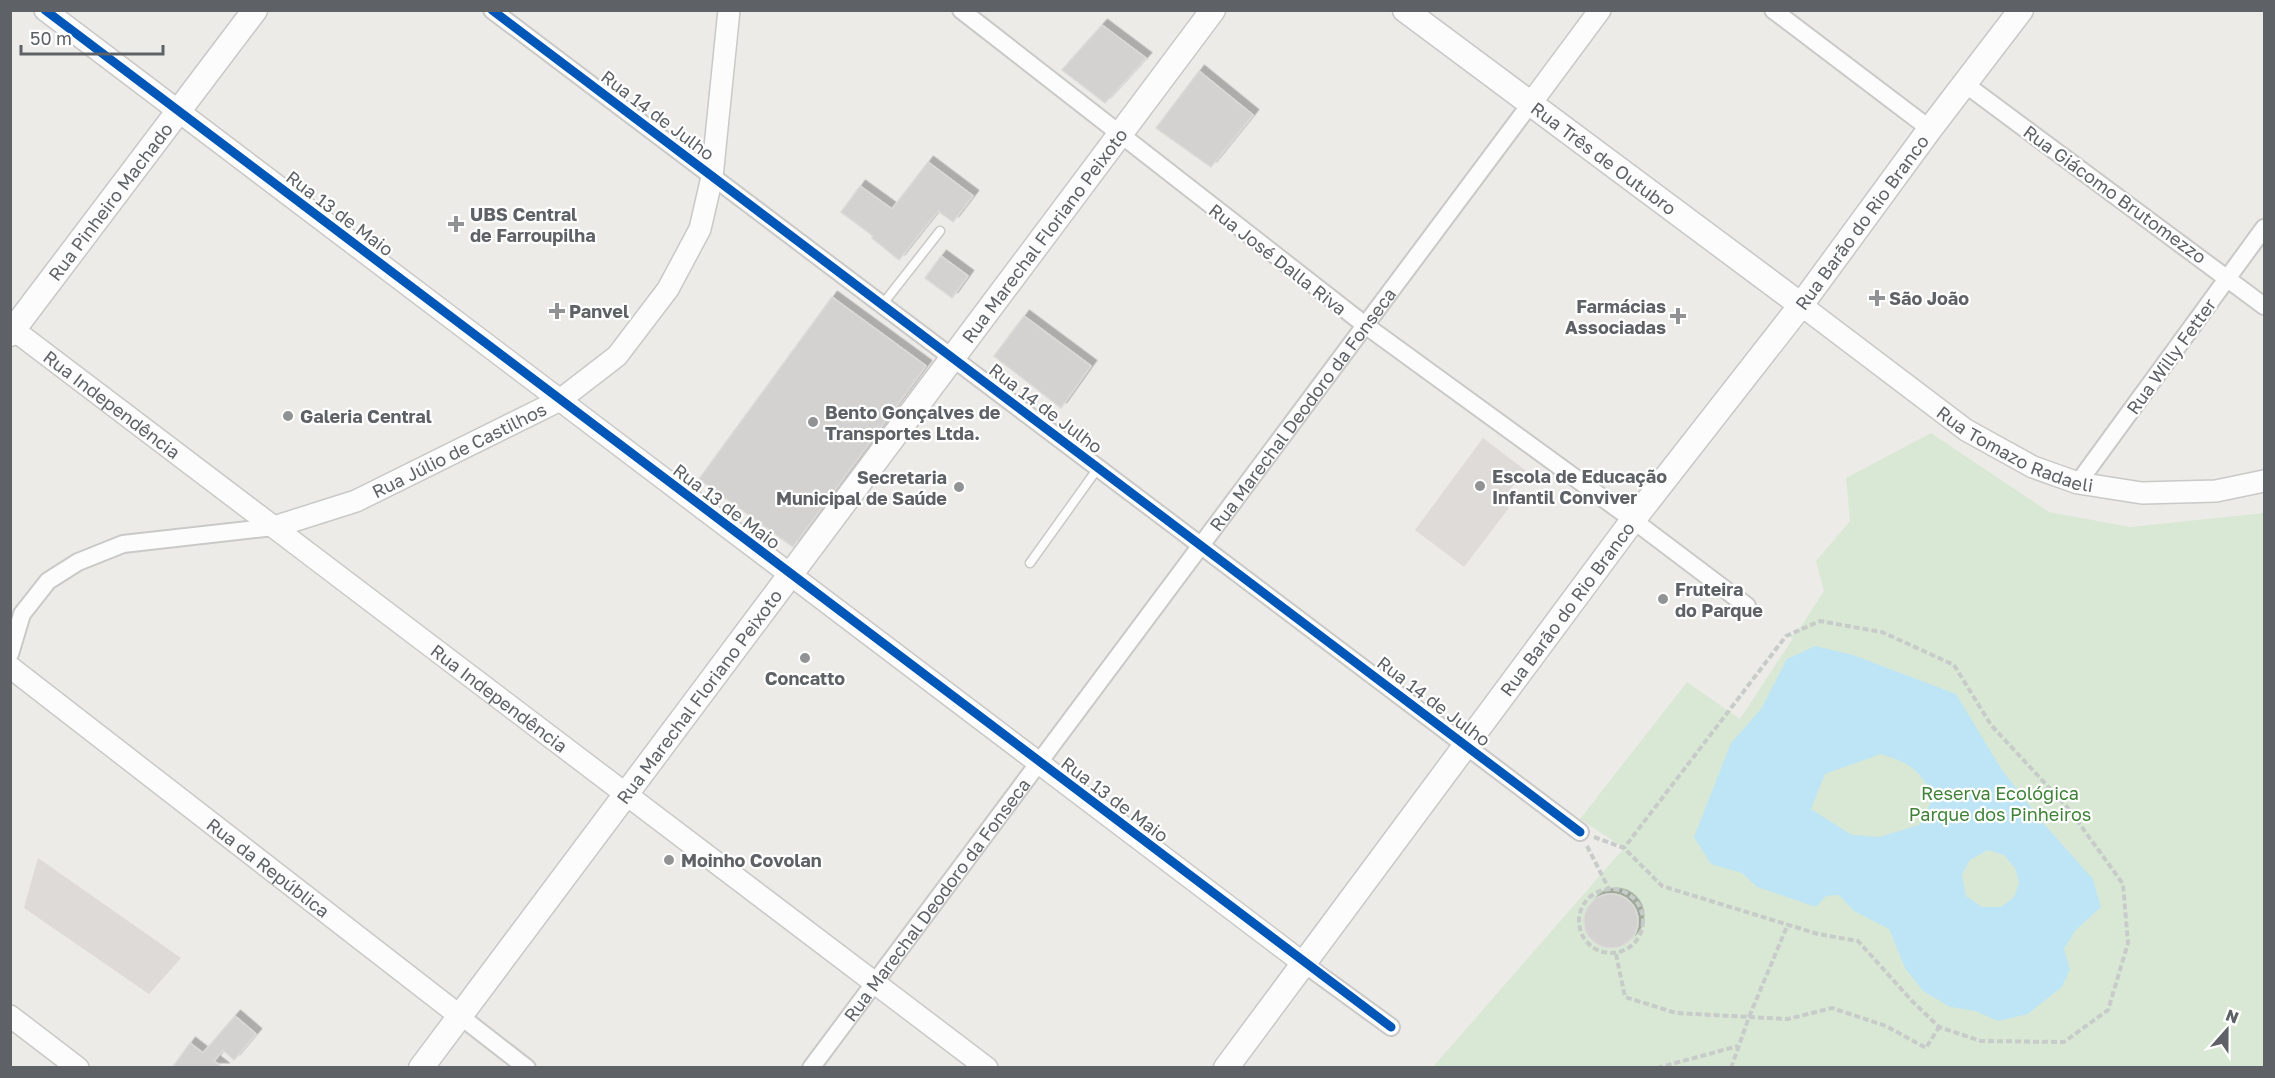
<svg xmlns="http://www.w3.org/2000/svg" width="2275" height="1078" font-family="'Golos Text',sans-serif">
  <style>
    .industrial { fill: #dddad8 }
    .education { fill: #dfdbd8 }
    .green { fill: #d9e8d4 }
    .water { fill: #bee5f5; fill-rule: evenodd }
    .building { fill: #d4d2d1; stroke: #dcdad7; stroke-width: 1.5; filter: url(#shadow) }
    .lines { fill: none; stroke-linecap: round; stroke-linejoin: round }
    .service-casing { stroke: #c9c9c8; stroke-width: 11 }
    .minor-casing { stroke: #c9c9c8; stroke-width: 20 }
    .tertiary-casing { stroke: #c9c9c8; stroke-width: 24 }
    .secondary-casing { stroke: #c7c8c7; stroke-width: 27 }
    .path { stroke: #c7cbc9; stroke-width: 4; stroke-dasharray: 6 3; stroke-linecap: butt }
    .service { stroke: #fcfcfc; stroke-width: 8 }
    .minor { stroke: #fcfcfc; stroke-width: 16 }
    .tertiary { stroke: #fcfcfc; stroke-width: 21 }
    .secondary { stroke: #fcfcfc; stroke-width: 24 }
    .cycleway-casing { stroke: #fff; stroke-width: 13 }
    .cycleway { stroke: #0057b8; stroke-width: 9 }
    .poi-dot { fill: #909294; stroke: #fff; stroke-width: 2 }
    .labels { text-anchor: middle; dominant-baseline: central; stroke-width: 4.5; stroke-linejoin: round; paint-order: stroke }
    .street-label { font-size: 18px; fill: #5e6266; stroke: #fff }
    .poi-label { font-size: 18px; font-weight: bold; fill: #5e6266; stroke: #fff; text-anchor: start }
    .park-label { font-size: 18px; fill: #3f8238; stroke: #fff }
  </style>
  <defs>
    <filter id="shadow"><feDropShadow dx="5.5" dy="-5.5" stdDeviation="0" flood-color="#0004"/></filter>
  </defs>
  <rect width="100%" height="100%" fill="#edebe8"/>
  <polygon class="industrial" points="38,858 181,958 149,994 24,908"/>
  <polygon class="education" points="1483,438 1525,470 1501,502 1509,508 1464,567 1415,530"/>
  <polygon class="green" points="1931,433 2049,512 2130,527 2264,513 2264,1067 1432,1068 1624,848 1580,819 1687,682 1740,719 1793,638 1786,636 1796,634 1824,591 1816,561 1850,521 1846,478"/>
  <path class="water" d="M1815 646 1853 655 1956 694 2002 770 2044 824 2093 879 2101 907 2075 931 2064 949 2070 969 2062 987 2028 1014 1998 1021 1975 1011 1950 1007 1923 991 1905 968 1889 929 1854 911 1839 895 1826 896 1816 907 1757 887 1742 873 1711 864 1694 837 1731 743 1761 709 1787 659ZM1881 754C1911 764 1917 768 1934 796L1919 825 1879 837 1852 835 1811 809 1825 774ZM1988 850 2004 855 2015 868 2019 883 2014 897 2001 907H1982L1966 896 1962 875 1970 860Z"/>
  <g class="building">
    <polygon points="1102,25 1146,58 1105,103 1062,70"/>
    <polygon points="1199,71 1253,115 1211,167 1156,128"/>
    <polygon points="928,162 973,196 953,222 938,211 899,260 872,238 873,236 841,212 860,186 892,209"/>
    <polygon points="941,256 968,276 952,298 925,278"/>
    <polygon points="832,297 926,366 793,547 699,479"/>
    <polygon points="1024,316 1091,366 1061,408 994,356"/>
    <circle cx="1611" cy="921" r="27"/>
    <polygon points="235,1016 256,1034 234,1060 223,1050 214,1061 223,1068 172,1068 190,1043 203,1053"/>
  </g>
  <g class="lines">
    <defs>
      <g id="service">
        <polyline points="882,305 940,231"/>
        <polyline points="1030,563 1098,468"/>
      </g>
      <g id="minor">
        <polyline points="492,10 1580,832"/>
        <polyline points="961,10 1365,325 1633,520 1747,606"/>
        <polyline points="1773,10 1930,129"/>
        <polyline points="1965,84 2264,306"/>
        <polyline points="2078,483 2264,228"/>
        <polyline points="10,654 22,614 48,581 78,562 123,544 274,527"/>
        <polyline points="1303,963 1391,1027"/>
        <polyline points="460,1016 527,1068"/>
        <path id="s1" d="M811 1068 1531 103"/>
      </g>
      <g id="tertiary">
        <polyline points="45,10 1303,963"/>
        <polyline points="1531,103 1600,10"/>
        <path id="s2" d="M1801 305 1966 430 2033 467 2078 483 2142 493 2216 491 2264 481"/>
        <path id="s3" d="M10 327 987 1068"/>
        <path id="s4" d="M274 527 356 501 560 400 617 356 668 289 700 229 712 177 729 10"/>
        <path id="s5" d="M10 667 460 1016"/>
        <polyline points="10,1016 78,1068"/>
      </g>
      <g id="secondary">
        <path id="s6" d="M1405 10 1801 305"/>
        <path id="s7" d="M10 334 255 10"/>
        <path id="s8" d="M421 1068 1213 10"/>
        <path id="s9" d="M1226 1068 1633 520 1801 305 1930 129 2021 10"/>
      </g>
    </defs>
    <use href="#service" class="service-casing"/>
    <use href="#minor" class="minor-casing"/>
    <use href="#tertiary" class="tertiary-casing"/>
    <use href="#secondary" class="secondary-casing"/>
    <g class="path">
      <polyline points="1594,837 1624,848 1662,886 1818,934 1858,941 1912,1001 1939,1027 1981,1041 2064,1042 2108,1010 2128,943 2123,884 2068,808 1991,725 1954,665 1882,632 1853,627 1820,621 1786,636 1624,848"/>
      <polyline points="1587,846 1609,889"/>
      <circle cx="1611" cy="921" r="32"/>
      <polyline points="1616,954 1625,997 1676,1013 1749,1017 1788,924"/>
      <polyline points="1657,1068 1738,1046"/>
      <polyline points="1731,1068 1749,1017 1788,1019 1832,1008 1886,1026 1926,1048 1939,1027"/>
    </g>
    <use href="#service" class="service"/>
    <use href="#minor" class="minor"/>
    <use href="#tertiary" class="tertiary"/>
    <use href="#secondary" class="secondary"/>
    <defs>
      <g id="cycleway">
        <polyline points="45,10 1391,1027"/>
        <polyline points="492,10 1580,832"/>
      </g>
    </defs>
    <use href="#cycleway" class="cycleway-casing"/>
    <use href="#cycleway" class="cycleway"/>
  </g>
  <g class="poi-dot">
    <path d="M453 215h6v6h6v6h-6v6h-6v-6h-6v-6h6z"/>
    <path d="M1874 289h6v6h6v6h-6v6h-6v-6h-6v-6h6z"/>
    <path d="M554 302h6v6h6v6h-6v6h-6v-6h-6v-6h6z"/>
    <path d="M1675 307h6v6h6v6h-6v6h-6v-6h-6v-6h6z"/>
    <circle cx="288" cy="416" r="6"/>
    <circle cx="813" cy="422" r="6"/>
    <circle cx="1480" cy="486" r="6"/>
    <circle cx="959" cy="487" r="6"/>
    <circle cx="1663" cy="599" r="6"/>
    <circle cx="805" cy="658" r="6"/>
    <circle cx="669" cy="860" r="6"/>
  </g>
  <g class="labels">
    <g class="street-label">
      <text transform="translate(658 115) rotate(37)">Rua 14 de Julho</text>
      <text stroke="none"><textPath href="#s6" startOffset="248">Rua Três de Outubro</textPath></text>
      <text transform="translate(2115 194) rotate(36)">Rua Giácomo Brutomezzo</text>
      <text stroke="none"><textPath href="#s7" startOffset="166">Rua Pinheiro Machado</textPath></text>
      <text transform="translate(340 213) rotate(37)">Rua 13 de Maio</text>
      <text stroke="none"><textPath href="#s9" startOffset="1058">Rua Barão do Rio Branco</textPath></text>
      <text stroke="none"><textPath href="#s8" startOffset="1040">Rua Marechal Floriano Peixoto</textPath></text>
      <text transform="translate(1278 259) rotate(38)">Rua José Dalla Riva</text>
      <text transform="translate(2171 356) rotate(-54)">Rua Willy Fetter</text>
      <text stroke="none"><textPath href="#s3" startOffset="128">Rua Independência</textPath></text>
      <text transform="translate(1046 408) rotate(37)">Rua 14 de Julho</text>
      <text stroke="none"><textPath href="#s1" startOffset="822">Rua Marechal Deodoro da Fonseca</textPath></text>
      <text stroke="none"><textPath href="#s2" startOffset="260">Rua Tomazo Radaeli</textPath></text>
      <text stroke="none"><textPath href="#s4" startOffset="201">Rua Júlio de Castilhos</textPath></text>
      <text transform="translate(727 506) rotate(37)">Rua 13 de Maio</text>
      <text stroke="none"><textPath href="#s9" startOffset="572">Rua Barão do Rio Branco</textPath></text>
      <text stroke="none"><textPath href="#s3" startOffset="614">Rua Independência</textPath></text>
      <text stroke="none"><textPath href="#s8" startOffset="464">Rua Marechal Floriano Peixoto</textPath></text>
      <text transform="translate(1434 701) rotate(37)">Rua 14 de Julho</text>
      <text transform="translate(1115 799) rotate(37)">Rua 13 de Maio</text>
      <text stroke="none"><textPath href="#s5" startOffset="327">Rua da República</textPath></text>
      <text stroke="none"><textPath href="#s1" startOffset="210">Rua Marechal Deodoro da Fonseca</textPath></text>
    </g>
    <g class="poi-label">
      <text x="470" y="214">UBS Central<tspan x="470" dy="21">de Farroupilha</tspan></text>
      <text x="1889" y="298">São João</text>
      <text x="1666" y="306" text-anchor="end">Farmácias<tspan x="1666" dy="21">Associadas</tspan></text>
      <text x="569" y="311">Panvel</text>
      <text x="825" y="412">Bento Gonçalves de<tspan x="825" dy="21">Transportes Ltda.</tspan></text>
      <text x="300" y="416">Galeria Central</text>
      <text x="1492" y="476">Escola de Educação<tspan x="1492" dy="21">Infantil Conviver</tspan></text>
      <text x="947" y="477" text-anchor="end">Secretaria<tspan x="947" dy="21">Municipal de Saúde</tspan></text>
      <text x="1675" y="589">Fruteira<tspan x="1675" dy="21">do Parque</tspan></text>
      <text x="805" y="678" text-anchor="middle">Concatto</text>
      <text x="681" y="860">Moinho Covolan</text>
    </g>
    <g class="park-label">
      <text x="2000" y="793">Reserva Ecológica<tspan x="2000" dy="21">Parque dos Pinheiros</tspan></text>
    </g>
  </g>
  <rect width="2275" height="1078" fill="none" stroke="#5e6266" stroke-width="24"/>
  <g transform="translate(2227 1030) rotate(21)" stroke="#ffffff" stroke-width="4.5" paint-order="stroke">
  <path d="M0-4.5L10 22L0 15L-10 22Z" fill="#5e6266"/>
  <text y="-9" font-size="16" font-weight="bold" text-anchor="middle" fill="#5e6266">N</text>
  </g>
  <path d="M21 45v9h142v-9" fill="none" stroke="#5e6266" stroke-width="3"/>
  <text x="30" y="45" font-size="18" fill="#5e6266" stroke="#ffffff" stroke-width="4.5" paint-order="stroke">50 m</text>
</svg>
